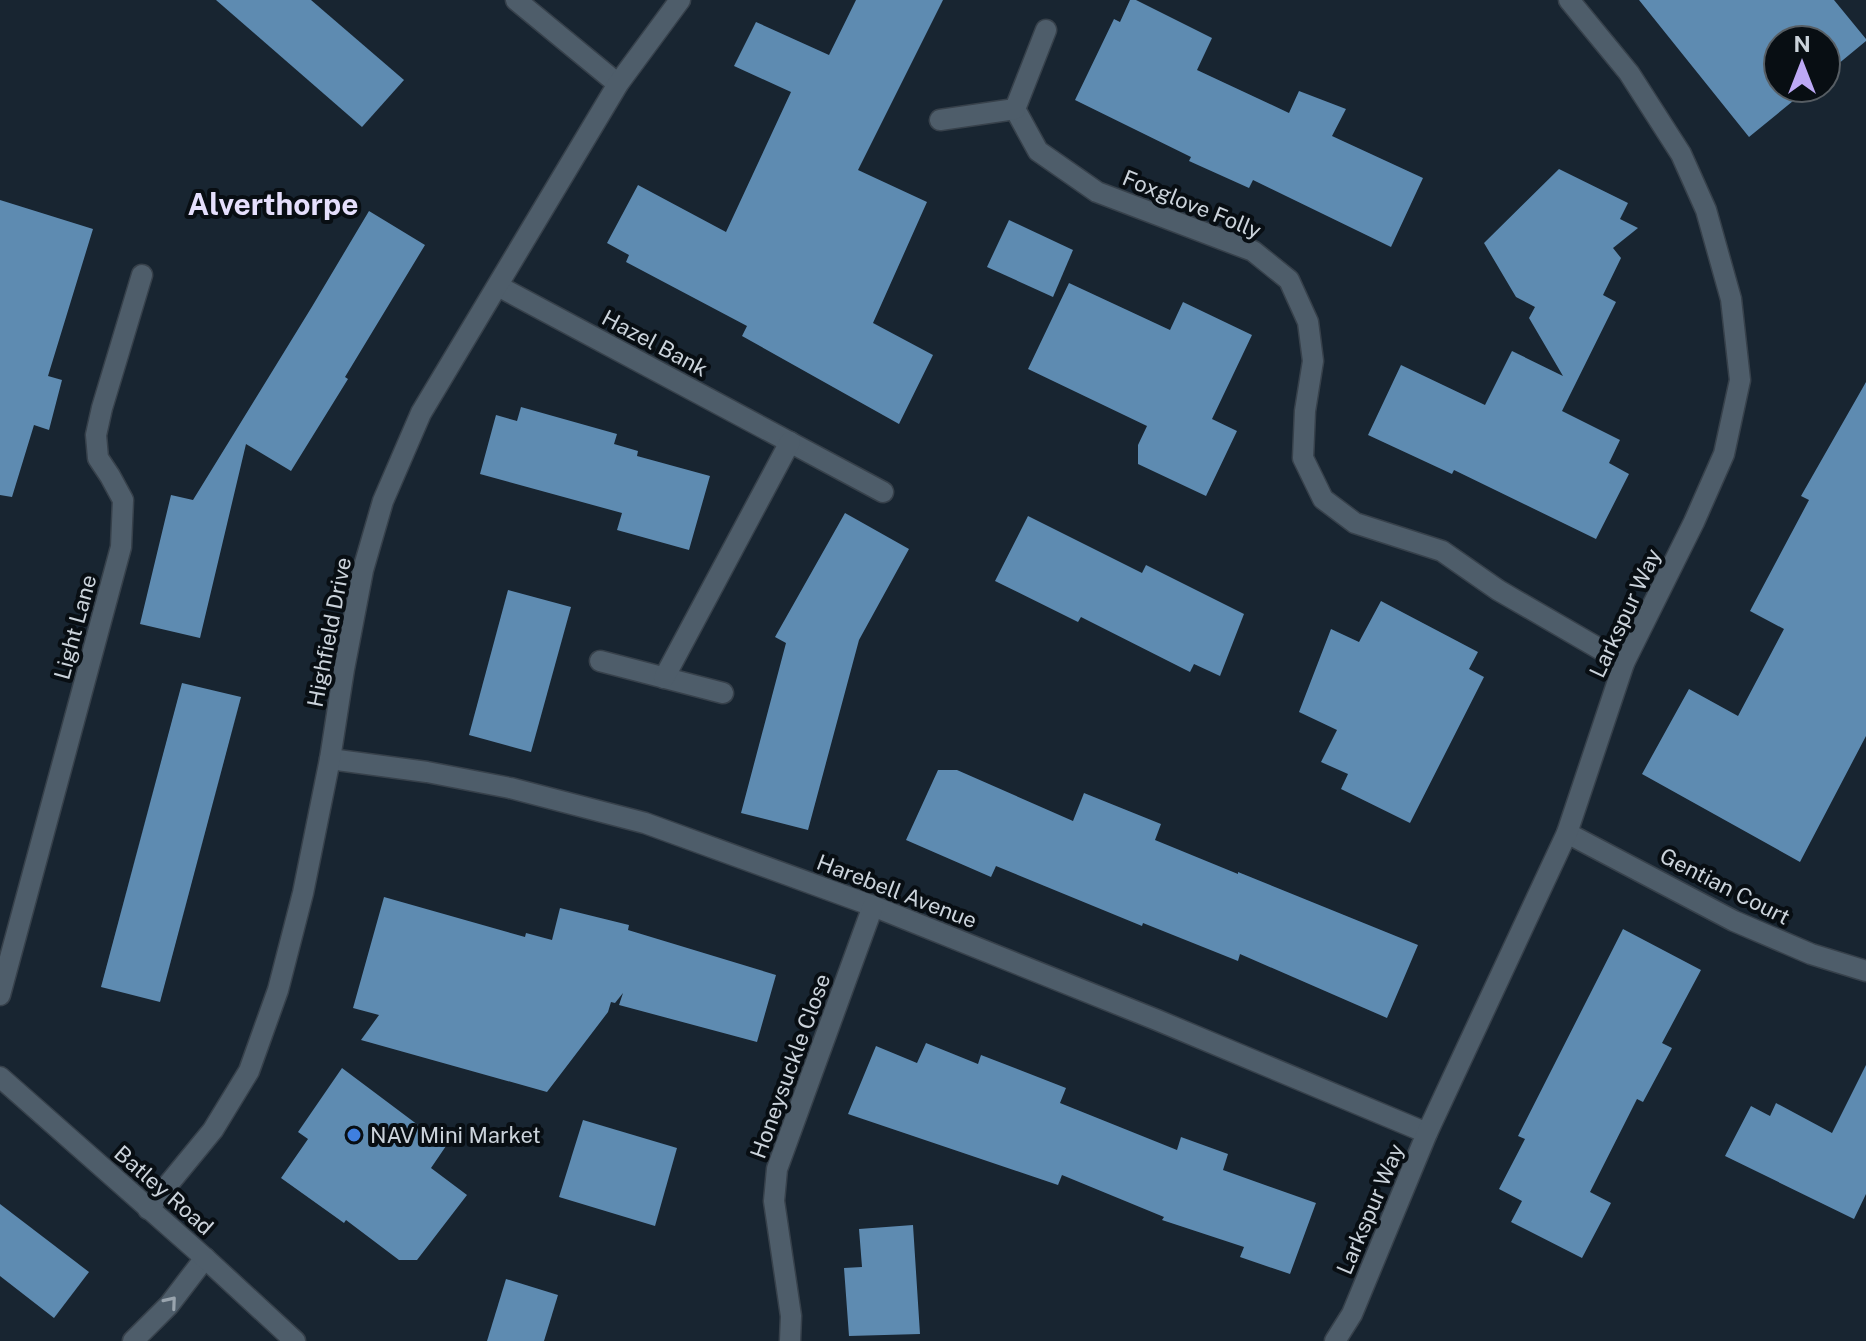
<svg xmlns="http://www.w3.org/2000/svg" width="1866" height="1341" font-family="'Public Sans',sans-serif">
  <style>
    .building { fill: #5e8bb1 }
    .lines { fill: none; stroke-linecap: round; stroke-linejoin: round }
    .street-casing { stroke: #37414b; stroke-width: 23 }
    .secondary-casing { stroke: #37414b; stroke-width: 23 }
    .street { stroke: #4e5d6a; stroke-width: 20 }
    .secondary { stroke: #4e5d6a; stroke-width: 20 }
    .oneway { stroke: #99a4ae }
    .shop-dot { fill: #3f7fe0; stroke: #080e13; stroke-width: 3 }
    .labels { text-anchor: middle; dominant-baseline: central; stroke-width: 8; stroke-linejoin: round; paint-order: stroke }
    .street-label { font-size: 22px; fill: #cbd3db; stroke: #080e13 }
    .poi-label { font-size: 22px; fill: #cbd3db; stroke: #080e13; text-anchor: start }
    .district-label { font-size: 30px; font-weight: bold; fill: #e5dffc; stroke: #080e13 }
  </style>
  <rect width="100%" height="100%" fill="#182531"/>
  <g class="building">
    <polygon points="216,0 311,0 404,80 362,127"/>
    <polygon points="856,0 943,0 858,170 927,202 873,323 933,355 899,424 742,336 747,326 626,262 629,255 607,243 638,185 726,232 791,92 734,66 756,22 829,55"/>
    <polygon points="1130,0 1136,0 1212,38 1197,70 1289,113 1299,91 1346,109 1332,136 1423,178 1391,247 1253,180 1249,188 1189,161 1191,157 1075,100 1114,19 1120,22"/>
    <polygon points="1639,0 1834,0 1866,39 1866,41 1826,74 1826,40 1778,40 1778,88 1809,88 1749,137"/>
    <polygon points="1559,169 1628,203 1620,219 1638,228 1613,248 1621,258 1603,295 1616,302 1562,411 1620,440 1609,463 1629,474 1596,539 1454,470 1452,474 1368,435 1401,365 1485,405 1512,351 1563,376 1529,318 1535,307 1516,297 1484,243"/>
    <polygon points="0,200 93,229 48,376 62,380 49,430 34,425 12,497 0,495"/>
    <polygon points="369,211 425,245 345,377 348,379 291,471 246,444 200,638 140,624 171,495 193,500 313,305"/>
    <polygon points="1009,220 1073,250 1053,297 987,267"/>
    <polygon points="1069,283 1170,330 1183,302 1252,335 1212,419 1237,431 1206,496 1138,464 1138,445 1147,426 1028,369"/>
    <polygon points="1866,382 1866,736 1800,862 1642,774 1689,689 1738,716 1784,629 1750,611 1809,500 1801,496"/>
    <polygon points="521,407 617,434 614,444 638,451 637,456 710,476 689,550 617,530 622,513 480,474 496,415 517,421"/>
    <polygon points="845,513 909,549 859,640 808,830 741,813 786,643 775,637"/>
    <polygon points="1028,516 1142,573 1146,565 1244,614 1220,676 1194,664 1190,672 1081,617 1078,622 995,581"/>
    <polygon points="508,590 571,607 531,752 469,735"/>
    <polygon points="1381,601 1478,652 1469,669 1484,677 1410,823 1341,789 1348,774 1321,762 1337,730 1299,712 1331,629 1359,642"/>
    <polygon points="182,683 241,697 160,1002 101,987"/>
    <polygon points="938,770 957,770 1073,821 1084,793 1161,824 1155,840 1238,874 1238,872 1418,945 1387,1018 1240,954 1238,961 1143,923 1142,926 996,866 991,877 906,840"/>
    <polygon points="384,897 525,937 526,933 552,940 560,908 629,925 628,930 776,975 757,1042 619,1005 623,993 615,1003 611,1002 608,1012 547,1092 361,1040 379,1015 353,1008"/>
    <polygon points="1623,929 1701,970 1662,1043 1672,1048 1643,1102 1637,1099 1590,1192 1611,1203 1582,1258 1511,1222 1522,1201 1499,1189 1525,1139 1518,1136"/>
    <polygon points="926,1043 978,1064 981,1055 1066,1088 1060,1103 1177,1150 1181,1137 1228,1154 1223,1170 1316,1203 1290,1274 1240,1257 1244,1247 1162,1220 1164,1217 1062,1175 1058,1185 848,1114 876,1046 917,1063"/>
    <polygon points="1866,1065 1866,1194 1854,1219 1725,1156 1751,1106 1770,1116 1776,1103 1832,1133"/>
    <polygon points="342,1068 446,1146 431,1168 467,1195 417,1260 399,1260 346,1220 344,1223 281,1178 308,1139 298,1132"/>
    <polygon points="583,1120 677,1148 655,1226 559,1197"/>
    <polygon points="0,1204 89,1272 54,1318 0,1276"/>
    <polygon points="913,1225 920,1334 849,1336 844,1268 862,1267 859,1229"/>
    <polygon points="506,1279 558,1295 544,1341 487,1341"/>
  </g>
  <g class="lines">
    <defs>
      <g id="street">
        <polyline points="516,0 618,84"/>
        <polyline points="1015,109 1038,151 1097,192 1253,251 1289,280 1308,322 1313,361 1305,411 1303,458 1323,499 1355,523 1442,551 1498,590 1624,663"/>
        <polyline points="940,120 1015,109 1046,30"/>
        <polyline points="498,286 883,492"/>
        <polyline points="600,661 723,693"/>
        <polyline points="664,678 790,442"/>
        <polyline points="330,759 427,772 510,788 645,823 873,906 1157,1020 1427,1133"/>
        <polyline points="1567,833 1734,921 1811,954 1866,971"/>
        <polyline points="0,995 121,547 123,500 110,476 98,458 96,435 102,408 142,275"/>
        <polyline points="148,1209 213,1130 249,1071 278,990 303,893 330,759 344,669 363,570 383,501 421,413 618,84 680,0"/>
        <polyline points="133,1341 169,1305 205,1258"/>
        <polyline points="790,1341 791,1316 774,1201 777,1169 873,906"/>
        <polyline points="1335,1341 1352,1314 1427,1133 1567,833 1624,663 1694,522 1724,454 1740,380 1731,299 1706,210 1681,154 1629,73 1569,0"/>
      </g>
      <polyline id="secondary" points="0,1077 205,1258 295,1341"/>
    </defs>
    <use href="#street" class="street-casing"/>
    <use href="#secondary" class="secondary-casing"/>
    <use href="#street" class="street"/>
    <use href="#secondary" class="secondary"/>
  </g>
  <defs><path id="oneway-chevron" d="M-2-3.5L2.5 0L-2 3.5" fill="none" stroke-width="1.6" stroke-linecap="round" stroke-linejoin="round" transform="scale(2)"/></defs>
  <use class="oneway" href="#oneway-chevron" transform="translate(171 1302) rotate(-50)"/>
  <circle class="shop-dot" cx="354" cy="1135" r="8"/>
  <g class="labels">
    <g class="street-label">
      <text transform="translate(1192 204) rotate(22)">Foxglove Folly</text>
      <text transform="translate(655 343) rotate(28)">Hazel Bank</text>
      <text transform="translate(1625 613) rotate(-65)">Larkspur Way</text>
      <text transform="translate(75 627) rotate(-75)">Light Lane</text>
      <text transform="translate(329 632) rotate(-79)">Highfield Drive</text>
      <text transform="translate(1725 886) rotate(27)">Gentian Court</text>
      <text transform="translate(897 891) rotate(21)">Harebell Avenue</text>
      <text transform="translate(790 1066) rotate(-70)">Honeysuckle Close</text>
      <text transform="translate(164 1190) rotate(41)">Batley Road</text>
      <text transform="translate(1370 1209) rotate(-67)">Larkspur Way</text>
    </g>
    <g class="poi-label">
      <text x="370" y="1135">NAV Mini Market</text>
    </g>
    <g class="district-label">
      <text x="273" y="204">Alverthorpe</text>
    </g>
  </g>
  <g transform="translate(1802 64)"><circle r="38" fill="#080e13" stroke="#565d63" stroke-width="2"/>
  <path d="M0-6L14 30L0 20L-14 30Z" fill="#bda9f5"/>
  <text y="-12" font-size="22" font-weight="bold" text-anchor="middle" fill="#cbd3db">N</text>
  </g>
</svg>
